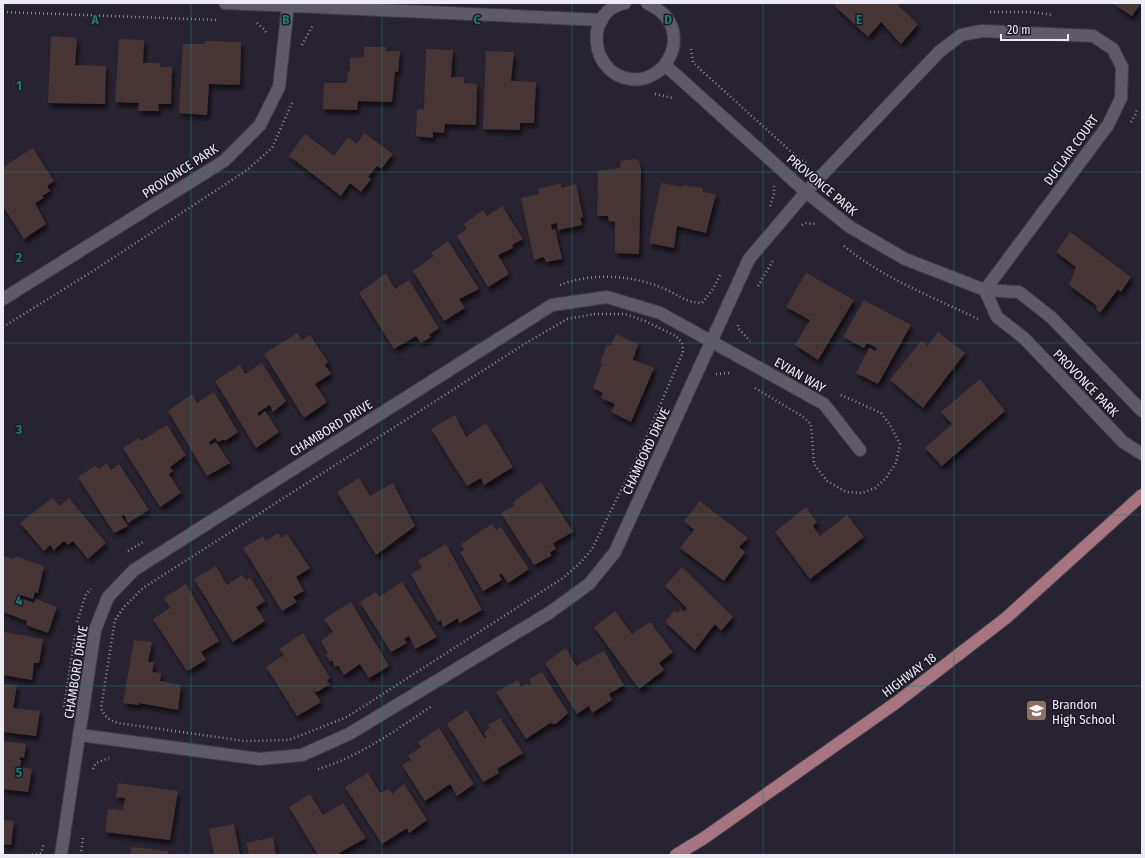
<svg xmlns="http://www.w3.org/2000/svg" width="1145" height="858" font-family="'Fira Sans Condensed',sans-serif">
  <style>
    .building { fill: #463635; filter: url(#shadow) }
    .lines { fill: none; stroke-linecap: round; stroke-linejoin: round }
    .street-casing { stroke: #413d48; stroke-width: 14 }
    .primary-casing { stroke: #413d48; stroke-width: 14 }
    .path { stroke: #8e8b96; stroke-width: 2.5; stroke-dasharray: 1 3; stroke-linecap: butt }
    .street { stroke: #5e5a68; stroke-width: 12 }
    .primary { stroke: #a77581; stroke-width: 12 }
    .grid { fill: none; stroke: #1a7c75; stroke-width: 1; stroke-opacity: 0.55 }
    .labels { text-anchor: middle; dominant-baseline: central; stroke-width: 3; stroke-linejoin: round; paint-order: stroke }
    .street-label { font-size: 13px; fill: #edebf4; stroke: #1d1a26 }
    .poi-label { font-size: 13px; fill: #edebf4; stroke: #1d1a26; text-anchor: start }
    .grid-label { font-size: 13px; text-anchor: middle; font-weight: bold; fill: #1a7c75; stroke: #1d1a26; stroke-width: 3; stroke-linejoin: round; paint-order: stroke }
  </style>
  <defs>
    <filter id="shadow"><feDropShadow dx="2.5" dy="4.5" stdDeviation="2" flood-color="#0009"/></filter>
  </defs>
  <rect width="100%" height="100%" fill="#272330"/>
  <g class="building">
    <polygon points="836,3 896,3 918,24 901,44 881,22 868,37 834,5"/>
    <polygon points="1112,3 1141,3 1132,16"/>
    <polygon points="51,36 77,38 75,65 106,66 105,104 48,103"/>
    <polygon points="119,39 144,40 143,63 159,63 160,67 172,67 171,104 158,104 159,111 138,111 139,103 115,102"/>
    <polygon points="205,41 241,42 240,85 209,84 207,115 179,113 183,44 205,44"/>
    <polygon points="364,47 386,47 386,51 400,51 398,72 395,72 392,102 358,101 357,110 323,109 324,83 347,83 348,71 350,71 350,58 364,57"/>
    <polygon points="426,49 453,50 451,77 464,77 464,83 477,84 476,125 445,124 444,133 433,132 433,138 416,136 417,110 424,109"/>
    <polygon points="486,51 514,52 511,81 536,82 534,123 520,123 520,130 483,129"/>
    <polygon points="364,133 393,154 381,169 377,166 368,177 371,179 361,192 350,183 341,196 289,156 305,134 334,156 348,137 357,144"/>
    <polygon points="33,148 54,181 47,186 50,191 42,196 44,198 35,203 46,224 24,239 3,206 3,167"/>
    <polygon points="635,159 639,161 641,169 639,254 615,253 615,222 609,221 608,216 597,216 598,171 620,168 621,161"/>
    <polygon points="561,183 561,188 576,184 583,217 580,218 582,225 558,230 557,223 551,224 552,230 555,229 562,259 546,262 544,257 534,260 521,198 539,194 538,189"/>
    <polygon points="661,183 683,187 683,185 703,188 703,192 716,194 706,233 677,226 674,248 649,243"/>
    <polygon points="502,206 523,239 512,245 513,248 498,255 509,274 488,287 457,236 467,229 464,224 483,210 487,216"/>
    <polygon points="1070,232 1131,277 1121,292 1118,289 1100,313 1096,309 1097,306 1069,285 1076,267 1056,252"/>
    <polygon points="448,241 479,289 459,299 465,308 444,321 413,271 434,256 431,253"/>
    <polygon points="386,273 395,289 409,280 439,328 429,335 431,337 421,343 416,336 394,349 359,293"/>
    <polygon points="806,273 854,300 818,360 795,345 810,320 786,307"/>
    <polygon points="864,300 911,325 878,384 856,373 869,348 875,351 877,348 867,343 864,348 843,337"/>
    <polygon points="938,332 965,353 923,408 890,380 921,341 928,346"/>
    <polygon points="297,333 302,340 310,335 328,362 325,365 331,374 315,384 327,402 304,418 264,354"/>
    <polygon points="616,334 638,344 633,360 654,368 631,422 611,412 615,404 601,398 603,393 593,388 602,364 600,363 607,345 611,345"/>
    <polygon points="262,363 286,401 273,412 270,405 257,413 259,416 265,411 279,432 256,448 215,381 240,365 245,374"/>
    <polygon points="980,379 1005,411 942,466 925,448 952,424 941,412"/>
    <polygon points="214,392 238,432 225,441 224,439 218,442 215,438 209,442 210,445 216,442 230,463 207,476 168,411 192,394 197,403"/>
    <polygon points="455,415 466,437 486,423 513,467 484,485 481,478 467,486 431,429"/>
    <polygon points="167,425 186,455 170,467 173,471 169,474 181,493 160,507 123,448 139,438 141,441"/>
    <polygon points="107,463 111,470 119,464 149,510 128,523 124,514 121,516 128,526 114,533 78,477 95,466 99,469"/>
    <polygon points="359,478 370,496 393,483 415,526 376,555 337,492"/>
    <polygon points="541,482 573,532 553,543 556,549 550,552 551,556 534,565 501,513 514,506 513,502"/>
    <polygon points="52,498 60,506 69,498 106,543 88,559 73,541 68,545 64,541 54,550 50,545 44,551 20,523"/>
    <polygon points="700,501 748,538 739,547 745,552 724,581 680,548 694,530 684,521"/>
    <polygon points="806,507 817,522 813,526 820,536 847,515 864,537 810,579 775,532"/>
    <polygon points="492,524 496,530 501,527 529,569 508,583 501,573 499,575 502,580 483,591 460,552 464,550 461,544"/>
    <polygon points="278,533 282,538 287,534 310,568 296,577 304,591 293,597 297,602 282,611 243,548 263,536 266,541"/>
    <polygon points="446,544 482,610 459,623 458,618 443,627 441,620 438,622 411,574 422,568 418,561"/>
    <polygon points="3,556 14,559 15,556 44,566 38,593 35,592 33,599 21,595 20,598 34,603 36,599 57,607 48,633 26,625 27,621 3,612"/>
    <polygon points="216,566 227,585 242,575 246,580 250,577 265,601 256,607 265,621 233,642 194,579"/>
    <polygon points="682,567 733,617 721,631 715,624 695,650 665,622 674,611 677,613 681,609 684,612 687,608 665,586"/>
    <polygon points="402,582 437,637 415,649 409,636 404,639 407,643 391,652 360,602 376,592 379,597"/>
    <polygon points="186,584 219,641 201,652 206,660 187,671 153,619 170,608 164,598"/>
    <polygon points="351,602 389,666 369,678 360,664 344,675 338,665 335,667 332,660 330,662 326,655 328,653 321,641 333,632 324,619"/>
    <polygon points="615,611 632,634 650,622 673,652 659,663 664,670 639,689 594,627"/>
    <polygon points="3,632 43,639 39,663 34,663 32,680 3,675"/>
    <polygon points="303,633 330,678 327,680 330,684 317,692 314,691 321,702 297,716 266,667 284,655 279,649"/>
    <polygon points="134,640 152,642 148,662 154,662 152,672 161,673 160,681 181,685 178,710 139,703 139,705 123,703"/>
    <polygon points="566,648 576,666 604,651 624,685 609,694 612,700 592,713 589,706 577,714 545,663"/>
    <polygon points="542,672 568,713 556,724 550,723 526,739 496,692 518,680 521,687 528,684 530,686 531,685 529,679"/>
    <polygon points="3,684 17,685 13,708 40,711 36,736 3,732"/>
    <polygon points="467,710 484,738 487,737 484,733 490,728 488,725 500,718 523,753 497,769 499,773 483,782 447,724"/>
    <polygon points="439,728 474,784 457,796 450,784 425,801 402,765 411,760 408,756 421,747 418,742"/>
    <polygon points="3,741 26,744 24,758 20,757 20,760 21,760 20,767 32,769 28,792 3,789"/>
    <polygon points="368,773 380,793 389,789 392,794 404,784 427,820 409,833 407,828 382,844 345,787"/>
    <polygon points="118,783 178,791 170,840 105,832 108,809 123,810 125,798 116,797"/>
    <polygon points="310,794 323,815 343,803 366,838 339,853 340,855 318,855 289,807"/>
    <polygon points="3,820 14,821 11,845 3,844"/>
    <polygon points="234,824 240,855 214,855 209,829"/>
    <polygon points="273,837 276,855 249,855 247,843"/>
    <polygon points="131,847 168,851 168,855 130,855"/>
  </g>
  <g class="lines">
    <defs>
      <g id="street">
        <polyline points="225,3 602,20"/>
        <path d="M625 3C584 11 589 73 630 79 663 84 687 43 666 17 661 10 654 7 647 3"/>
        <polyline points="665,65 806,192 850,227 905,259 985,290 1019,292 1052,318 1142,411"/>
        <polyline points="985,290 997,317 1024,338 1123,442 1142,454"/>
        <polyline points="3,299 224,161 260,125 279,87 288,6"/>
        <polyline points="80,735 260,759 302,755 349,734 549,613 589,584 615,552 749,259 806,192 939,52 961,35 982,31 1093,36 1113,49 1122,67 1121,98 1108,125 985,290"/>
        <polyline points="61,855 95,630 108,597 134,570 552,305 607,297 660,313 824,404 860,450"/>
      </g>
      <polyline id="primary" points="676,855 704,838 897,702 1006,618 1142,495"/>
    </defs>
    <use href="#street" class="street-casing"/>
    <use href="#primary" class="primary-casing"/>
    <g class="path">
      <polyline points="3,12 218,20"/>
      <polyline points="990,12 1033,12 1053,15"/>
      <polyline points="257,23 265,30 266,33"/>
      <polyline points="302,45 313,25"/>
      <polyline points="691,49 693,62 701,70 798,158 808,164"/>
      <polyline points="655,94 673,98"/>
      <polyline points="1131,122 1136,114 1137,108"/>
      <polyline points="770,206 774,194 774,186"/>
      <polyline points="802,225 805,223 817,224"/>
      <path d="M844 246C884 279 931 296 978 319"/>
      <path d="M560 285C593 272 633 275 665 289 678 295 688 303 702 303L713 289 720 275"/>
      <polyline points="758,286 774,259"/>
      <path d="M594 314H625L645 321 676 336 682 343 683 352 638 456 592 549 581 562 563 578 347 717 289 740 245 741 118 723C109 720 105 717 101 708L115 620 125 606 143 588 526 343 567 319Z"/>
      <polyline points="738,325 739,329 750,341"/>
      <polyline points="3,327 96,269 247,170 272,148 292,103"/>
      <polyline points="716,374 730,373"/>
      <polyline points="755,388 802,416 811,424 814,464 827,481 846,492 862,493 875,488 886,478 896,463 900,444 890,425 881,413 839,394"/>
      <polyline points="128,551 143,542"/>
      <polyline points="77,622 86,594 91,589"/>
      <polyline points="64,707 75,635"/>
      <polyline points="93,769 96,763 109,758"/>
      <path d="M318 769C359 757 396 730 432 706"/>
      <polyline points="28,855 41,853 44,843"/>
      <polyline points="81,855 83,837"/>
    </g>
    <use href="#street" class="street"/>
    <use href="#primary" class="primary"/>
  </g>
  <path class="grid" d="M191 3V855M382 3V855M572 3V855M763 3V855M954 3V855M3 172H1142M3 343H1142M3 515H1142M3 686H1142"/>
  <defs>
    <symbol id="school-square" viewBox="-11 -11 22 22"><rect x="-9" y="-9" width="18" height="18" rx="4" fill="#8d6e63" stroke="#1d1a26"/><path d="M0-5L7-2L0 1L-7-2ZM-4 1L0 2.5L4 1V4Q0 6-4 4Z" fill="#fff"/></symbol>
  </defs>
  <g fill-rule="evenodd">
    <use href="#school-square" x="1024" y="698" width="25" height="25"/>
  </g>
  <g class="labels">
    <g class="street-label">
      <text transform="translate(1071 150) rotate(-54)">DUCLAIR COURT</text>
      <text transform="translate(180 171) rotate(-33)">PROVONCE PARK</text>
      <text transform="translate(822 185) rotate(40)">PROVONCE PARK</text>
      <text transform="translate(800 375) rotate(30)">EVIAN WAY</text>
      <text transform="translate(1086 383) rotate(46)">PROVONCE PARK</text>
      <text transform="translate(331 428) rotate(-32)">CHAMBORD DRIVE</text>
      <text transform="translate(646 451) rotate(-65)">CHAMBORD DRIVE</text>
      <text transform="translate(76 672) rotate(-81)">CHAMBORD DRIVE</text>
      <text transform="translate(909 675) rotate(-37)">HIGHWAY 18</text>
    </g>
    <g class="poi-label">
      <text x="1052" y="704">Brandon<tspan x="1052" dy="15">High School</tspan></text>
    </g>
  </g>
  <g class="grid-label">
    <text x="95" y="24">A</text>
    <text x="286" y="24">B</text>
    <text x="477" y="24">C</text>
    <text x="668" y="24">D</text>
    <text x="859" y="24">E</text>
    <text x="19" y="90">1</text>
    <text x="19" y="262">2</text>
    <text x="19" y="434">3</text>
    <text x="19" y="605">4</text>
    <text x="19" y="777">5</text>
  </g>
  <rect width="1145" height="858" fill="none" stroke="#edebf4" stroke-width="8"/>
  <path d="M1001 34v6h67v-6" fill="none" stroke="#edebf4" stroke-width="2"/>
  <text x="1007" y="34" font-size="12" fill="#edebf4" stroke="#1d1a26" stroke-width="3" paint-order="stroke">20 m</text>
</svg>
